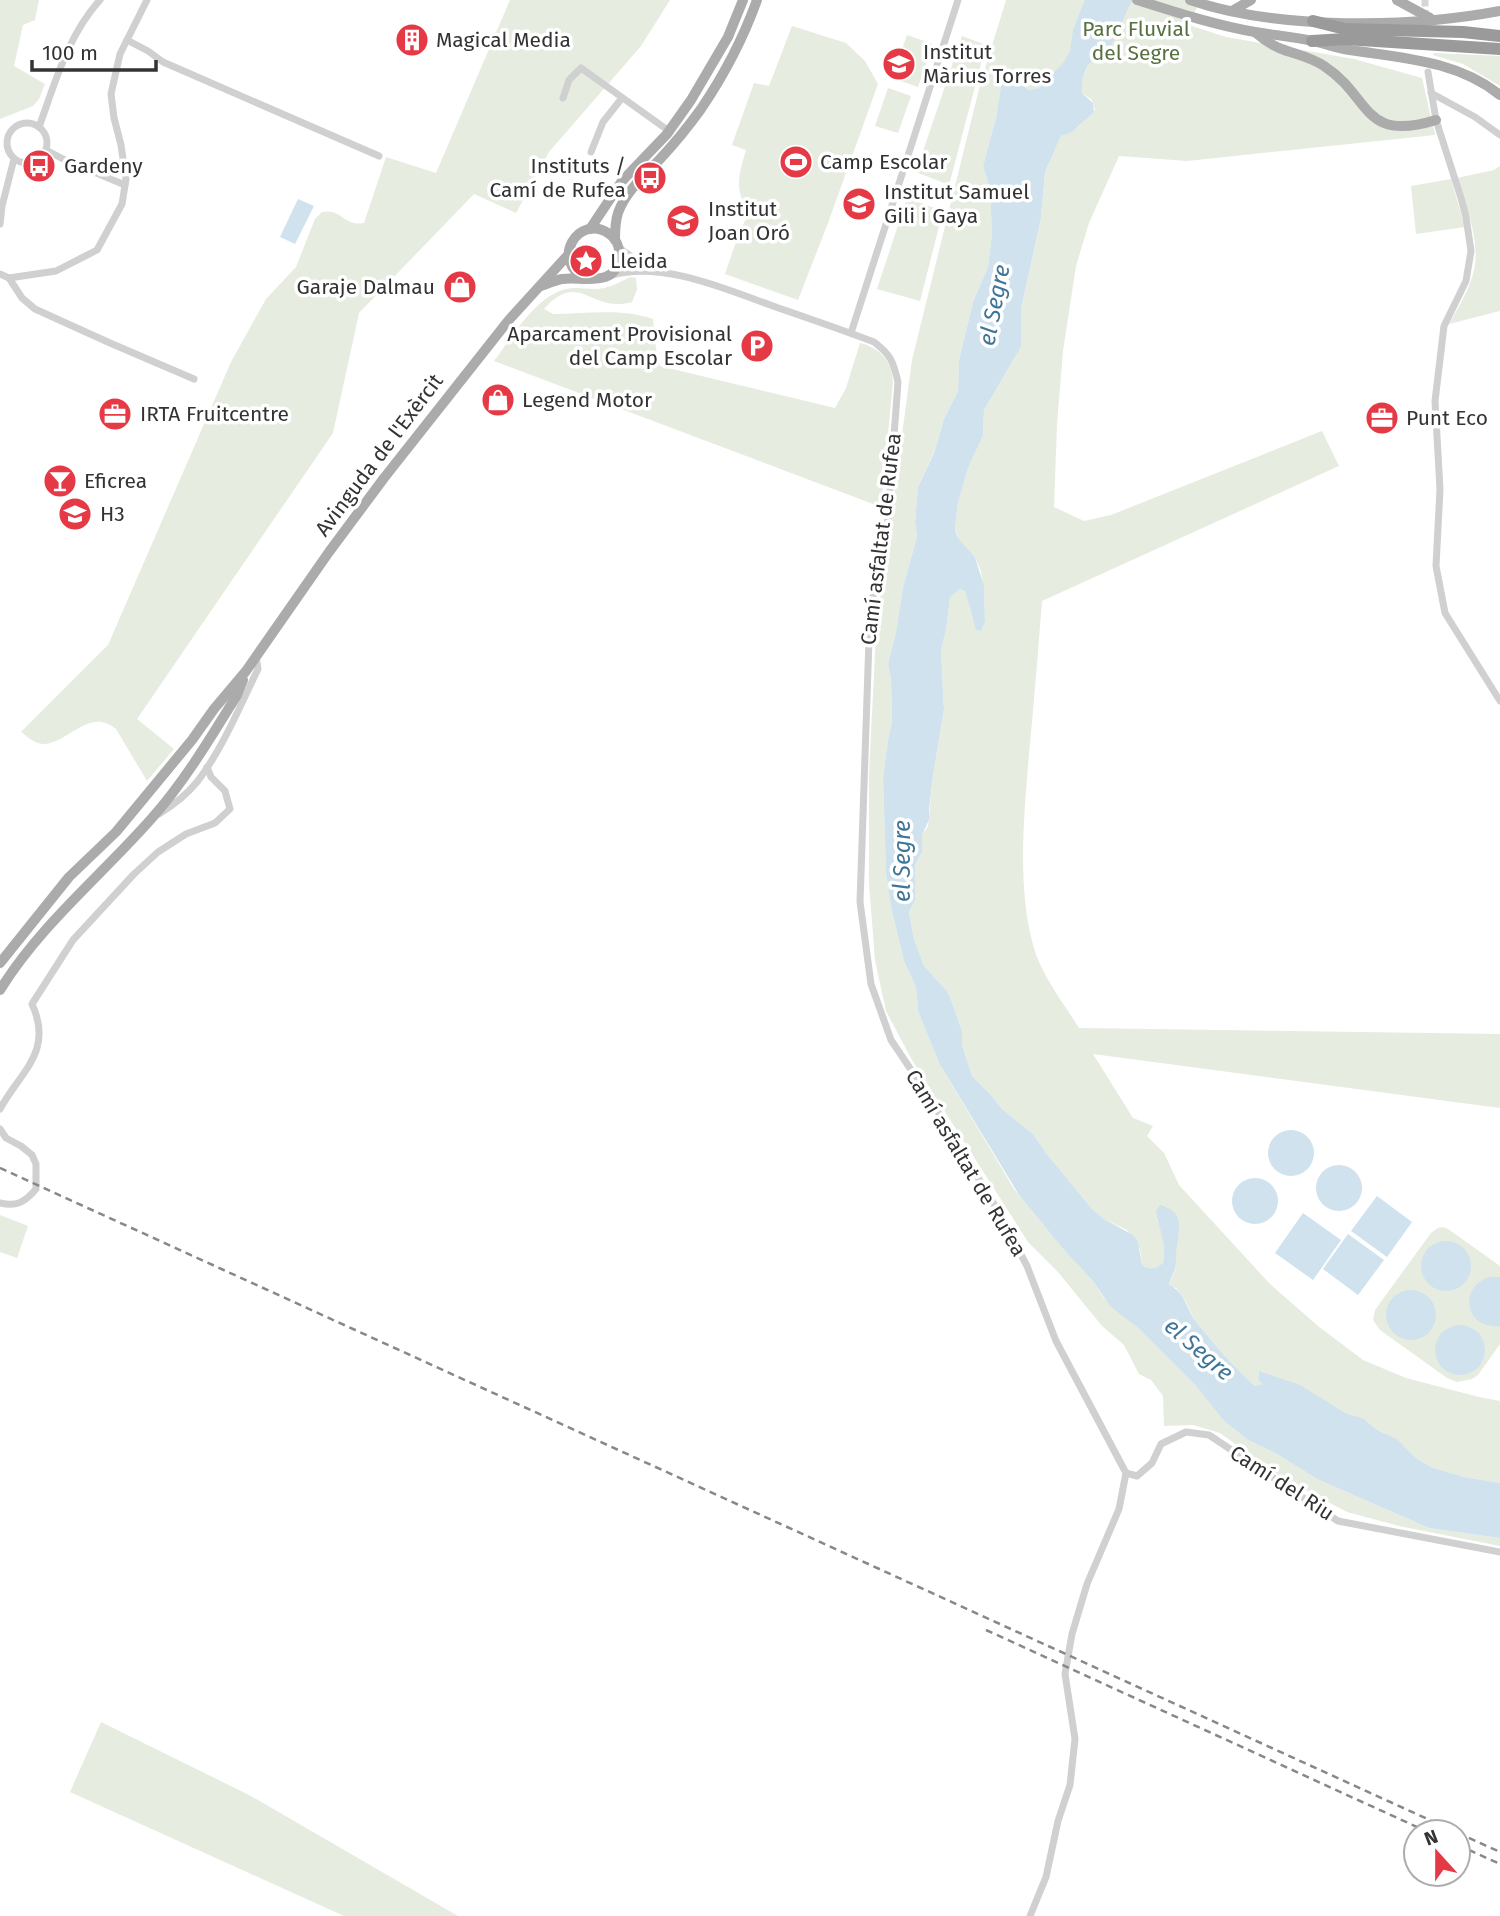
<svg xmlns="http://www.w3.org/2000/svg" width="1500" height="1916" font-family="'Fira Sans',sans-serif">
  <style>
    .green { fill: #e6ecdf }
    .water { fill: #cfe2ee }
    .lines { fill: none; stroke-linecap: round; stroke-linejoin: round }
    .minor-tunnel { stroke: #d6d6d6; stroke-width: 7; stroke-dasharray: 7 3.5; stroke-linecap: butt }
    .minor { stroke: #d0d0d0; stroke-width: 7 }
    .primary { stroke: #ababab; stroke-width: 10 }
    .motorway { stroke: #9a9a9a; stroke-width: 12 }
    .rail { stroke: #888; stroke-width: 2.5; stroke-dasharray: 7 5; stroke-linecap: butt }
    .labels { text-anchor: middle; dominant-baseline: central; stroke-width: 7; stroke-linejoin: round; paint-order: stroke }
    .park-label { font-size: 21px; fill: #56703f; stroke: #fff }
    .poi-label { font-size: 21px; fill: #333; stroke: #fff; text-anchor: start }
    .street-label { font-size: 21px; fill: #333; stroke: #fff }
    .water-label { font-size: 23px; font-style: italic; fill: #3f7597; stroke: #fff }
  </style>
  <rect width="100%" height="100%" fill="#fff"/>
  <g class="green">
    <polygon points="0,0 39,0 35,20 23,25 14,66 45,84 39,99 33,106 0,119"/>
    <path d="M510 0H670L641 46 549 152 516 213 474 194 359 313 333 433 137 719 174 749 147 781 116 729C90 707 69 742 45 744 36 745 28 737 21 732L108 645 231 362 266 299 296 267 315 219 322 212C342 208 344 227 364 223L386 157 436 173Z"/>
    <path d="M1006 0H1200L1189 25 1226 37 1354 59 1422 78 1435 135 1187 161 1119 156 1089 223 1076 266 1063 351 1057 424 1054 507 1084 521 1111 515 1322 431 1339 466 1042 601C1038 652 1034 703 1029 754 1024 815 1017 886 1033 945 1041 975 1063 1002 1079 1028L1500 1034V1108L1093 1054 1133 1118 1153 1126 1147 1136 1164 1153 1179 1185 1270 1284 1318 1326 1363 1360 1406 1378 1479 1397 1500 1401V1483L1464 1477 1431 1467 1416 1458 1404 1446 1383 1432 1376 1429 1363 1418 1347 1414 1287 1381 1259 1371 1258 1379 1264 1384 1255 1386 1235 1368 1195 1321 1185 1300 1176 1288 1169 1286C1170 1280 1173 1276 1175 1270 1177 1263 1175 1255 1176 1247 1180 1229 1183 1220 1167 1207L1157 1219C1163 1235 1166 1247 1163 1263 1155 1269 1150 1270 1142 1265L1140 1249 1127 1230 1104 1219 1092 1209 1046 1153 1033 1134 1002 1109 991 1095 972 1076 962 1043V1031L950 997 946 990 924 966 914 939 909 912 915 900V865L922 852V835L928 826 933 776 944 709 941 650 946 630 950 597 960 589 965 591 973 620 985 621 984 592 981 571 975 557 958 538 955 528 958 503 968 468 983 436 984 410 1021 347V309L1041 218 1045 172 1061 136 1077 128 1095 110 1092 100 1082 93V81L1086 70 1063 64 1039 88 1029 90C1023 86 1018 76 1011 70L1004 73 996 118 983 166 990 189 992 234 988 267 973 302 959 360 958 391 944 419 934 452 918 487 915 522 917 537 903 587 896 632 888 664 891 680 892 721 888 740 883 777 886 873 891 907 904 961 916 987 918 1011 939 1063 1014 1189 1063 1249 1092 1280 1104 1298 1137 1327 1196 1386 1223 1420 1248 1440 1277 1454 1317 1479 1429 1528 1500 1538V1546L1399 1526 1347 1512 1281 1477 1220 1433 1193 1425 1164 1426 1163 1396 1151 1380 1139 1374 1124 1345 1102 1326 1058 1272 1028 1242 912 1060 886 1011 875 960 869 884V775L876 634 880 600 912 360 980 85Z"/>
    <path d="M792 26 846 43 865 61 878 84 828 223 798 300 725 274 740 230 749 214C734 186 738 179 746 150L732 145 754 83 769 86Z"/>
    <polygon points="907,35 933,44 918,87 892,78"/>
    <polygon points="962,36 986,45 949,185 916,172"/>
    <polygon points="1433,53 1500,56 1500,86 1463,64 1433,55"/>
    <polygon points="888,88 911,96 898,133 875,126"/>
    <path d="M1500 166V311L1449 324C1458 308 1468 292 1473 274 1482 244 1466 206 1457 178L1494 170Z"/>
    <polygon points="1451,179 1465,227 1416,234 1411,186"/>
    <polygon points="907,198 943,211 920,301 877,289"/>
    <path d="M630 277 636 278 637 290 632 302C590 314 580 269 544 309L553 314C587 314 620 308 653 319L656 349 660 366 835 408 846 388 860 343C880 348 892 361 893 382L881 507 494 361C512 337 536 296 566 289 579 286 592 291 604 288 613 286 622 281 630 277Z"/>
    <polygon points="0,1215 28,1226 17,1258 0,1252"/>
    <polygon points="1443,1227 1448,1229 1500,1266 1500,1344 1478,1375 1472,1379 1457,1382 1447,1378 1380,1330 1373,1320 1375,1310 1431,1233 1438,1228"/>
    <polygon points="101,1722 251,1796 458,1916 344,1916 70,1792"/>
  </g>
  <g class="water">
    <path d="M1085 0H1132L1109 50 1095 58 1087 66 1082 81V93L1093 103 1094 112 1072 132 1061 136 1045 172 1041 218 1021 309V347L984 410 983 436 968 468 958 503 955 528 956 533 958 538 975 557 984 586 985 621 981 631 976 630 965 591 960 589 950 597 946 630 941 650 944 709 933 776 929 810V820L922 835V852L915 865V900L909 912 914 939 924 966 946 990 950 997 962 1031V1044L972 1076 991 1095 1002 1109 1033 1134 1046 1153 1092 1209 1104 1219 1133 1235 1138 1242 1142 1265C1150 1270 1155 1269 1163 1263 1167 1242 1159 1231 1156 1211L1160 1205C1184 1211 1180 1227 1177 1246 1175 1254 1177 1262 1175 1269 1173 1275 1170 1279 1169 1285 1187 1293 1186 1311 1198 1324 1216 1346 1234 1368 1255 1386L1263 1384 1258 1379 1259 1371 1300 1385 1347 1414 1363 1418 1376 1429 1398 1440 1416 1458 1431 1467 1464 1477 1500 1483V1538L1429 1528 1317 1479 1277 1454 1248 1440 1223 1420 1196 1386 1137 1327 1111 1307 1092 1280 1063 1249 1019 1195 939 1063 918 1011 916 987 904 961 891 907 886 873 883 777 888 740 892 721 891 680 888 664 896 632 903 587 917 537 915 522 918 487 934 453 944 419 958 391 959 360 973 302 988 267 992 234 990 189 983 166 996 118 1003 75 1006 71 1011 70C1019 75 1021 85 1029 90L1039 88 1064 62 1070 51 1073 30Z"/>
    <polygon points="298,199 314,206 295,244 280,237"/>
    <circle cx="1291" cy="1153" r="23"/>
    <circle cx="1339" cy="1188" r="23"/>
    <circle cx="1255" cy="1201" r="23"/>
    <polygon points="1377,1196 1412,1222 1387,1257 1351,1231"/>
    <polygon points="1303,1213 1341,1240 1313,1280 1275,1253"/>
    <polygon points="1348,1234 1384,1260 1358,1295 1323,1269"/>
    <circle cx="1446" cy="1266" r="25"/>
    <path d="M1489 1277H1500V1326C1466 1330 1457 1288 1489 1277Z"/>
    <circle cx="1411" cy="1315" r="25"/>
    <circle cx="1460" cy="1350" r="25"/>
  </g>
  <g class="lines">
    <polyline class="minor-tunnel" points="1425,17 1425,0"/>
    <g class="minor">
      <polyline points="127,40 148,51 163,62 379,156"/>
      <polyline points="1428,72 1436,120 1461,198 1466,217 1471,251 1466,281 1444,326 1435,401 1440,489 1436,566 1445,613 1500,701"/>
      <polyline points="1431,93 1475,117 1500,135"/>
      <polyline points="563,98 569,80 581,68 669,131"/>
      <circle cx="27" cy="143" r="20"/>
      <path d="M39 127C55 83 68 35 100 0"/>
      <polyline points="46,150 63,159 125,185"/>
      <polyline points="591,152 603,122 622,98"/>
      <polyline points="0,224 2,206 14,159"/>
      <polyline points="619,248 651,270"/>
      <polyline points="0,274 9,278 56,271 97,250 122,204 126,179 121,145 114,118 111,94 120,54 147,0"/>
      <path d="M612 275C663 261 725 289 773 306 807 318 840 329 874 342 891 355 893 361 898 382L887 530 870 610 860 902 871 984 891 1040 926 1092 994 1204 1027 1266 1056 1341 1126 1473 1119 1509 1087 1584 1072 1634 1065 1674 1075 1739 1070 1785 1058 1821 1046 1877 1030 1916"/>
      <polyline points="9,278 22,298 35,309 110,343 194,379"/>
      <polyline points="851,333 958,0"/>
      <path d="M159 814C172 806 188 793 197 782 222 750 240 706 258 669L256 656"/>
      <path d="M0 1109C20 1072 54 1052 32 1004L73 940 134 874 158 852 186 834 215 823 230 809 225 791 211 777 207 767"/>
      <path d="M0 1129 6 1138 21 1146 32 1155 36 1164V1189C25 1202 17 1207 0 1203"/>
      <polyline points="1126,1473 1137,1476 1152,1463 1161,1444 1186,1432 1209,1435 1338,1521 1500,1552"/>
    </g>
    <g class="primary">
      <path d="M1137 0C1175 12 1215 25 1255 32 1274 35 1294 37 1313 41 1323 43 1333 47 1344 49 1398 58 1455 59 1500 95"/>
      <path d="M1190 0C1277 30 1410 28 1500 11"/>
      <polyline points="1397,0 1430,18"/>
      <polyline points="1232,11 1251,0"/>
      <path d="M1256 33C1263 39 1270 44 1279 48 1294 54 1311 57 1324 66 1372 97 1361 143 1436 120"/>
      <polyline points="590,229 622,181 667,134 691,100 728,37 743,0"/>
      <path d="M615 240C615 231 615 222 618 213 625 192 645 175 660 159 675 143 688 127 701 109 724 75 743 39 757 0"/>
      <path d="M541 286C548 284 555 280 562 279 582 276 617 289 619 256 620 247 616 238 608 233 579 214 549 260 586 279"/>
      <polyline points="0,963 69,877 116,832 192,740 214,709 246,671 329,552 384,478 508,321 568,255"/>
      <path d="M0 990C41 924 101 876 152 818 185 781 211 737 237 695L243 680"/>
    </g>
    <g class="motorway">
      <polyline points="1313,21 1345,29 1463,32 1500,36"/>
      <polyline points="1312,41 1345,39 1500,49"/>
    </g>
    <g class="rail">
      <polyline points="0,1168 1456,1832"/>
      <polyline points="986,1630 1428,1832"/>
      <polyline points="1458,1833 1500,1852"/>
      <polyline points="1458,1845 1500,1864"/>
    </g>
  </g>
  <defs>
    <symbol id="building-disc" viewBox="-11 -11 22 22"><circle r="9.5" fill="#e63946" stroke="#fff"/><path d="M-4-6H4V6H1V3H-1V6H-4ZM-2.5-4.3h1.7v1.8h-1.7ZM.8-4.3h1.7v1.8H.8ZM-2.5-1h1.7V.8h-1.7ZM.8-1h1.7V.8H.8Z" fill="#fff"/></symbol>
    <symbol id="school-disc" viewBox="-11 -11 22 22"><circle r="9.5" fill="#e63946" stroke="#fff"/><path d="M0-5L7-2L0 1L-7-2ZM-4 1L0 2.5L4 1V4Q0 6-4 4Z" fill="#fff"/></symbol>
    <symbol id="stadium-disc" viewBox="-11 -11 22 22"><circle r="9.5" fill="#e63946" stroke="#fff"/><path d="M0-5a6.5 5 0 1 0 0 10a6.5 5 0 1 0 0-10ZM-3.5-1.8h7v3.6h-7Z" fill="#fff"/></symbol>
    <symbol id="bus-disc" viewBox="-11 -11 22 22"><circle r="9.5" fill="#e63946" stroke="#fff"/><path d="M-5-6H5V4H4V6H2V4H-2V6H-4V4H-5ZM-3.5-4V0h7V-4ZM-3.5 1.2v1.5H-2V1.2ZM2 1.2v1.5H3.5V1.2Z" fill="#fff"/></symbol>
    <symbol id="sight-disc" viewBox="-11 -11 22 22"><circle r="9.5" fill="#e63946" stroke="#fff"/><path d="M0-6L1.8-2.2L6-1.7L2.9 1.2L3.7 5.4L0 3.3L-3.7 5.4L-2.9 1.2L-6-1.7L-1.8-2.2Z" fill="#fff"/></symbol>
    <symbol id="shop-disc" viewBox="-11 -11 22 22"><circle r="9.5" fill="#e63946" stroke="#fff"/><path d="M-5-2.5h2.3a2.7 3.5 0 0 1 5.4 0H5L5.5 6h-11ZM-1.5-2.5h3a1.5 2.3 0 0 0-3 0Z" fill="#fff"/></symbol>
    <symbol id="parking-disc" viewBox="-11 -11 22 22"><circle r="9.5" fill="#e63946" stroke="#fff"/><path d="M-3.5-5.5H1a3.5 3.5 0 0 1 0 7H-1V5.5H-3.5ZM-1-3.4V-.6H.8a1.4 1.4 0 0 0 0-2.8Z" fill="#fff"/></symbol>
    <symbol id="office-disc" viewBox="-11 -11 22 22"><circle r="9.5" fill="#e63946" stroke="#fff"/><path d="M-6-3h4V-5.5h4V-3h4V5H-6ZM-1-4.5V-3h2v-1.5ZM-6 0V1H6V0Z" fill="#fff"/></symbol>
    <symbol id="bar-disc" viewBox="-11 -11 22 22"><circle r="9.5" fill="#e63946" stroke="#fff"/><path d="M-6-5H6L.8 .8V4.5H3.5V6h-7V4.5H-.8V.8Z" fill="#fff"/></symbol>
    <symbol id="university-disc" viewBox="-11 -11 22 22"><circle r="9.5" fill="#e63946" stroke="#fff"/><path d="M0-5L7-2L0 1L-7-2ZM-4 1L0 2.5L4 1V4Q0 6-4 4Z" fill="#fff"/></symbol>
  </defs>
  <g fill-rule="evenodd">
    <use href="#building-disc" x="393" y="21" width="38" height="38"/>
    <use href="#school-disc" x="880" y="45" width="38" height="38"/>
    <use href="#stadium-disc" x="777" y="143" width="38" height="38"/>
    <use href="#bus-disc" x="20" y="147" width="38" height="38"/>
    <use href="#bus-disc" x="631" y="159" width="38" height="38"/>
    <use href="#school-disc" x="840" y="185" width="38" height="38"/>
    <use href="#school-disc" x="664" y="202" width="38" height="38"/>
    <use href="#sight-disc" x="567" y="242" width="38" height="38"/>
    <use href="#shop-disc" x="441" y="268" width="38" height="38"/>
    <use href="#parking-disc" x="738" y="327" width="38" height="38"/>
    <use href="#shop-disc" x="479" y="381" width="38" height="38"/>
    <use href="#office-disc" x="96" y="395" width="38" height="38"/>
    <use href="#office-disc" x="1363" y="399" width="38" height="38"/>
    <use href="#bar-disc" x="41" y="462" width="38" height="38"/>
    <use href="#university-disc" x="56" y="495" width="38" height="38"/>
  </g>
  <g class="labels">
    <g class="park-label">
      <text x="1136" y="29">Parc Fluvial<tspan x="1136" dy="24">del Segre</tspan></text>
    </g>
    <g class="poi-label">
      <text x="436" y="40">Magical Media</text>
      <text x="923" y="52">Institut<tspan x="923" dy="24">Màrius Torres</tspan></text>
      <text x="820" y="162">Camp Escolar</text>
      <text x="64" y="166">Gardeny</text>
      <text x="626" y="166" text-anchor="end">Instituts /<tspan x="626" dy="24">Camí de Rufea</tspan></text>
      <text x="884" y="192">Institut Samuel<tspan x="884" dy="24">Gili i Gaya</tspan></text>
      <text x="708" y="209">Institut<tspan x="708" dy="24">Joan Oró</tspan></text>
      <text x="610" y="261">Lleida</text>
      <text x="435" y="287" text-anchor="end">Garaje Dalmau</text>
      <text x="732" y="334" text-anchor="end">Aparcament Provisional<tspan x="732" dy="24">del Camp Escolar</tspan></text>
      <text x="522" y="400">Legend Motor</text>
      <text x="140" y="414">IRTA Fruitcentre</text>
      <text x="1406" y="418">Punt Eco</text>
      <text x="84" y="481">Eficrea</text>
      <text x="100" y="514">H3</text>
    </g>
    <g class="street-label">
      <text transform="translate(379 455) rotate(-53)">Avinguda de l'Exèrcit</text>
      <text transform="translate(881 539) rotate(-83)">Camí asfaltat de Rufea</text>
      <text transform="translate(966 1163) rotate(59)">Camí asfaltat de Rufea</text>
      <text transform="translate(1282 1483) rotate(33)">Camí del Riu</text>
    </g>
    <g class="water-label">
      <text transform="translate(994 305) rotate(-79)">el Segre</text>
      <text transform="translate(902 861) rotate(-90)">el Segre</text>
      <text transform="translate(1199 1349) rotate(41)">el Segre</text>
    </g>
  </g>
  <g transform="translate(1437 1853) rotate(339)"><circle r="33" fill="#ffffff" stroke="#adadad" stroke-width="2"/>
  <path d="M0-5L12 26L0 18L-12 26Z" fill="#e63946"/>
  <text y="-10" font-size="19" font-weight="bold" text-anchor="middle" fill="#333333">N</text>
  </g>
  <path d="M32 60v10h124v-10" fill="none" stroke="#333333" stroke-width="3.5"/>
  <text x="42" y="60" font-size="21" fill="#333333" stroke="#ffffff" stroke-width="5" paint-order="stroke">100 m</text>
</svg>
